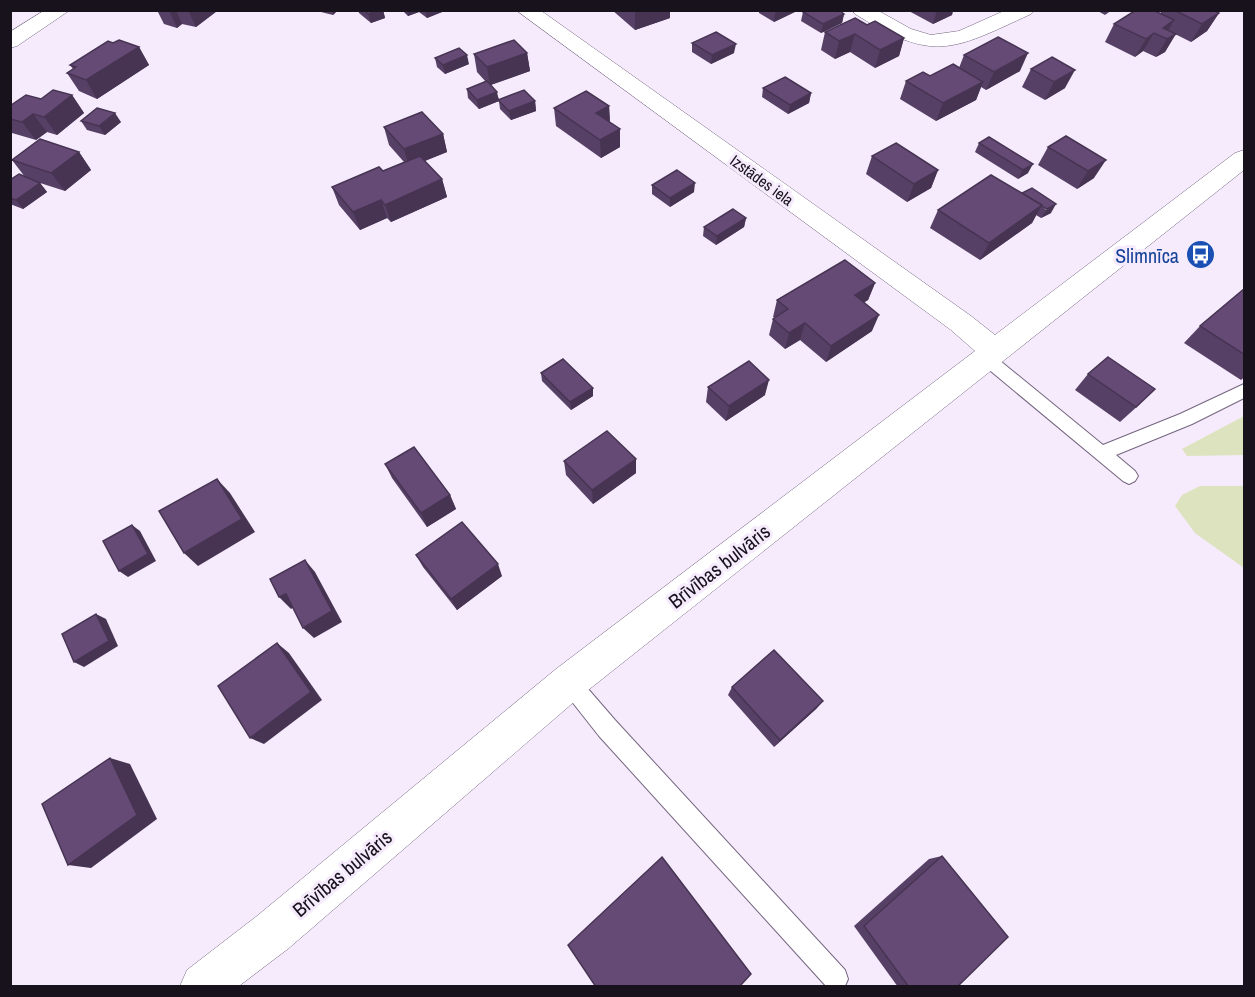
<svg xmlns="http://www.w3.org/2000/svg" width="1255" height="997" font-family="'Archivo Narrow',sans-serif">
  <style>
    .green { fill: #dee3bf }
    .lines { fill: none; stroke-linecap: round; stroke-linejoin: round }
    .service-casing { stroke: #74657f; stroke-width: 2 }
    .minor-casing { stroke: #74657f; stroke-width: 1 }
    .primary-casing { stroke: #74657f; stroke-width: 1 }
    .service { fill: #fff; fill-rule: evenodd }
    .minor { fill: #fff; fill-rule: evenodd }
    .primary { fill: #fff; fill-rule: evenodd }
    .wall { fill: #574065 }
    .shaded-wall { fill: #473453 }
    .building { fill: #654a76; stroke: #473453; stroke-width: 1.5 }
    .labels { text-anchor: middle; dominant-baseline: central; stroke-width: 6; stroke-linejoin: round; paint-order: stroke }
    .far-street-label { font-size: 16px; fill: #18121c; stroke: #f5ebfc }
    .transit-label { font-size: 20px; fill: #164399; stroke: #f5ebfc; text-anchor: end }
    .street-label { font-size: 20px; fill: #18121c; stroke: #f5ebfc }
  </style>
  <rect width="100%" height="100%" fill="#f5ebfc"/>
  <g class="green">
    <polygon points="1244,416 1244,455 1187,456 1182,449"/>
    <polygon points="1200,486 1244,486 1244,568 1195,533 1175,506 1182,495"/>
  </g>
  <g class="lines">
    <defs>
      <g id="service">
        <polygon points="987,353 993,355 1103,445 1180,414 1244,384 1244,398 1192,424 1116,455 1135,471 1138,476 1135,481 1129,484 1123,481 981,363 979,359 981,355"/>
        <polygon points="569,672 576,675 615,720 845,970 848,979 845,986 826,986 599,736 562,689 559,682 562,675"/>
      </g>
      <g id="minor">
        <polygon points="516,10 540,10 971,316 995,335 1235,153 1244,150 1244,170 582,695 289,948 239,986 180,986 187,970 257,916 556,669 975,351 951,330"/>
        <path d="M852 10H877L911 29 931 35 959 31 1006 10H1034L1031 14C951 51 934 63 855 14Z"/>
      </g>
      <polygon id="primary" points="45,10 70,10 17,46 10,48 10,32"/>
    </defs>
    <use href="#service" class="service-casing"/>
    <use href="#minor" class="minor-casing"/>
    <use href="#primary" class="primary-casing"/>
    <use href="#service" class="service"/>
    <use href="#minor" class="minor"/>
    <use href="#primary" class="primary"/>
  </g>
  <g class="wall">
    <polygon points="157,10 216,10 217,11 196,27 182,24 177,28 164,24"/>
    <polygon points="313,10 338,10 333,15"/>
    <polygon points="358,10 383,10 385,18 371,23 359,13"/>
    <polygon points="402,10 447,10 427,18 419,12 408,16"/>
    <polygon points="612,10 670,10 670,18 635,30"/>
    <polygon points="759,10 799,10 774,22 759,13"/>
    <polygon points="907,10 953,10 952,15 933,24"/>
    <polygon points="1096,10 1112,10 1105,15"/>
    <polygon points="1162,10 1214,10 1219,13 1207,31 1191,42 1175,34 1165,52 1156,57 1143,51 1135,57 1105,42 1114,24 1160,14"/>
    <polygon points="803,12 844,14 842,23 821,33 801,21"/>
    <polygon points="867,25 904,38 899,56 875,68 850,52 835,59 821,50 825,32"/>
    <polygon points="113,43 139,47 149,65 97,99 79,91 67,73 73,69 70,65"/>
    <polygon points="692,43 734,53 711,64 692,52"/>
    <polygon points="527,53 530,71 491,85 499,99 535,101 536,111 511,120 500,109 499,101 479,109 468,98 467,89 486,82 477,72 474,54"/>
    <polygon points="964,55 1020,71 986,90 981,87 976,100 936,121 900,99 906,81 930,76 959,68"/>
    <polygon points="435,58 469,64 445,74 437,67"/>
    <polygon points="1031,69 1065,88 1045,100 1022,87"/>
    <polygon points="763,88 811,93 809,103 788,114 762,97"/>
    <polygon points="72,95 84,113 57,135 47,132 36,140 12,133 10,131 10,106 41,99"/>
    <polygon points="609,106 610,122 620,147 601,158 556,126 554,108"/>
    <polygon points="81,121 121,122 105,135 87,130"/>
    <polygon points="384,127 443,134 447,152 425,161 442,179 447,197 391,222 387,218 360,230 339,205 332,187 383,171 404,162 389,145"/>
    <polygon points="1066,136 1094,178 1077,189 1038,165 1048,147"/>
    <polygon points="979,143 1028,173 1018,179 975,152"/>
    <polygon points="79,152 91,170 65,191 37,182 40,183 47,192 23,209 10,204 10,180 25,177 12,160"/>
    <polygon points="872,156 938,170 931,188 907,202 866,174"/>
    <polygon points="652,185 694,192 670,207 652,194"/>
    <polygon points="1022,193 1051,213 1041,218 1036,215 1032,223 980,260 930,228 938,210"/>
    <polygon points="746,218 744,227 716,245 703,236 704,227"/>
    <polygon points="875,283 868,300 864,302 872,331 826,362 800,340 785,349 769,335 773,319 775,318 773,317 777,300"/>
    <polygon points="1245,288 1245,377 1241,380 1184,343 1200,326"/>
    <polygon points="541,373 593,396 571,410 542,381"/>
    <polygon points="1088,374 1140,404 1120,422 1075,390"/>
    <polygon points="708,387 765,395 726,421 706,402"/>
    <polygon points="564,461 636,473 593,504 566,475"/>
    <polygon points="385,464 450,495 456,509 427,527 392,478"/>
    <polygon points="416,555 502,576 457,610 423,567"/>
    <polygon points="732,687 823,701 816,709 774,747 728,695"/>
    <polygon points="942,856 957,987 898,987 854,926 929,859"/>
  </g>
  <g class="shaded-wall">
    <polygon points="169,10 176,10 182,24 177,28"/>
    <polygon points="188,10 216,10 217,11 196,27"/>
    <polygon points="332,10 338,10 333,15"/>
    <polygon points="378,10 383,10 385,18 371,23 368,14"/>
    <polygon points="407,10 419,10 419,12 408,16"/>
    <polygon points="425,10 447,10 427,18"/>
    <polygon points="640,10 670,10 670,18 635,30 635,12"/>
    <polygon points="780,10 799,10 774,22 775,13"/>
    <polygon points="937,10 953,10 952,15 933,24"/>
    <polygon points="1219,13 1207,31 1191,42 1202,24"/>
    <polygon points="844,14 842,23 821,33 823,24"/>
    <polygon points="1174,20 1164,38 1163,28"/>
    <polygon points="1154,33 1143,51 1135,57 1146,39"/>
    <polygon points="855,34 850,52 835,59 839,41"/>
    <polygon points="1176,34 1165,52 1156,57 1167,39"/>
    <polygon points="904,38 899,56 875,68 880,50"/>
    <polygon points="736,44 734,53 711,64 712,55"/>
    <polygon points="139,47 149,65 97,99 86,80"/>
    <polygon points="527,53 530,71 490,85 487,67"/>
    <polygon points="1028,53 1020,71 986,90 994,72"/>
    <polygon points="467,55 469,64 445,74 443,65"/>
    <polygon points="1075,70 1065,88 1045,100 1054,82"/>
    <polygon points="983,82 976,100 936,121 943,103"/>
    <polygon points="497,92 499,101 479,109 477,100"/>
    <polygon points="811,93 809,103 788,114 790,105"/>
    <polygon points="72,95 84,113 57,135 44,117"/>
    <polygon points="535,101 536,111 511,120 509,111"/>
    <polygon points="609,106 610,124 596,113"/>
    <polygon points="115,113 121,122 105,135 99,126"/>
    <polygon points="33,114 47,132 36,140 22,122"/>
    <polygon points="620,129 620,147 601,158 600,140"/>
    <polygon points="443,134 447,152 409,167 404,149"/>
    <polygon points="79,152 91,170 65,191 51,173"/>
    <polygon points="1106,160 1094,178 1077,189 1088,171"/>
    <polygon points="1033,164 1028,173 1018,179 1023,170"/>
    <polygon points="938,170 931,188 907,202 914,184"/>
    <polygon points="442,179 447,197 391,222 385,205"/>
    <polygon points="40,183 47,192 23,209 16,200"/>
    <polygon points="695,183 694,192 670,207 670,198"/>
    <polygon points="381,200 387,218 360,230 353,212"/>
    <polygon points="1056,204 1051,213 1041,218 1047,209"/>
    <polygon points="1042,205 1032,223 980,260 989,243"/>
    <polygon points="746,218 744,227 716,245 717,236"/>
    <polygon points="875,283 868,300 849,312 855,295"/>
    <polygon points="879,315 872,331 826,362 831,346"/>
    <polygon points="805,323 800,340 785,349 789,333"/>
    <polygon points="769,380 765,395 726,421 729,406"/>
    <polygon points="593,388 593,396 571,410 570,402"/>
    <polygon points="636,459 636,473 593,504 592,490"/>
    <polygon points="217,479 230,493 255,532 198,566 184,553"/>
    <polygon points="450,495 456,509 427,527 421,513"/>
    <polygon points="132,525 140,531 156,561 128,577 119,571"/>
    <polygon points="305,560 315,572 342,622 314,638 303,628"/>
    <polygon points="498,564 502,576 457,610 451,599"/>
    <polygon points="286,594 297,605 291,609 279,597"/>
    <polygon points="96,614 106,619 118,646 84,667 74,662"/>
    <polygon points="277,643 289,653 322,700 264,744 250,738"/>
    <polygon points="823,701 816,709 774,747 780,740"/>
    <polygon points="110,758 130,764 157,819 91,868 68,865"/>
  </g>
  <g class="building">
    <polygon points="364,10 378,10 368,14"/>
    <polygon points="806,10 839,10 844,14 823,24 803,12"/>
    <polygon points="1136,10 1153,10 1174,20 1163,28 1176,34 1167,39 1154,33 1146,39 1114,24"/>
    <polygon points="1174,10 1214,10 1219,13 1202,24"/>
    <polygon points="855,18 867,25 875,21 904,38 880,50 855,34 839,41 825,32"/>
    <polygon points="716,32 736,44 712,55 692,43"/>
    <polygon points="998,37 1028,53 994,72 964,55"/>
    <polygon points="119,40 139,47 86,80 67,73 76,67 70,65 108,41 113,43"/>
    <polygon points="514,40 527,53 487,67 474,54"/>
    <polygon points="459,48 467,55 443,65 435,58"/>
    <polygon points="1052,57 1075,70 1054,82 1031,69"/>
    <polygon points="953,64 983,82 943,103 906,81 923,72 930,76"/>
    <polygon points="785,77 811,93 790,105 763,88"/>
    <polygon points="487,81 497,92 477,100 467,89"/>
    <polygon points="53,90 72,95 44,117 33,114 22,122 10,119 10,106 26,95 41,99"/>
    <polygon points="524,90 535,101 509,111 498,100"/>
    <polygon points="586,91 609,106 596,113 620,129 600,140 554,108"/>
    <polygon points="97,108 115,113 99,126 81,121"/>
    <polygon points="422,112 443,134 404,149 384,127"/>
    <polygon points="1066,136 1106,160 1088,171 1048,147"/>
    <polygon points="989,137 1033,164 1023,170 979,143"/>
    <polygon points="40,139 79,152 51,173 12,160"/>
    <polygon points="896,143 938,170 914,184 872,156"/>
    <polygon points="420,156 442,179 385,205 381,200 353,212 332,187 379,167 383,171"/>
    <polygon points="677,170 695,183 670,198 652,185"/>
    <polygon points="19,174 40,183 16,200 10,198 10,180"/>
    <polygon points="991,175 1042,205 989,243 938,210"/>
    <polygon points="1032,188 1056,204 1047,209 1041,206 1042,205 1022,193"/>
    <polygon points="733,209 746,218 717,236 704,227"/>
    <polygon points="845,260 875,283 855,295 879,315 831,346 805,323 789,333 773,319 788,309 777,300"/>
    <polygon points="1245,288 1245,355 1200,326"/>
    <polygon points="1108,357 1155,389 1136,407 1088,374"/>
    <polygon points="563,359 593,388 570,402 541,373"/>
    <polygon points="749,361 769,380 729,406 708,387"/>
    <polygon points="607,431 636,459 592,490 564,461"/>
    <polygon points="414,447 450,495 421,513 385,464"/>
    <polygon points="217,479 242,519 184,553 159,511"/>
    <polygon points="462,522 498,564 451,599 416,555"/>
    <polygon points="132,525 148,554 119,571 103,541"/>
    <polygon points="305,560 332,611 303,628 286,594 279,597 270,579"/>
    <polygon points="96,614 109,641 74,662 62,634"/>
    <polygon points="277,643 311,692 250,738 218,686"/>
    <polygon points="774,650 823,701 780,740 732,687"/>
    <polygon points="110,758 137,815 68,865 42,804"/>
    <polygon points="942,856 1008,937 957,987 909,987 864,926"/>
    <polygon points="662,857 751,974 739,987 596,987 568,945"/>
  </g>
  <defs>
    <symbol id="bus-disc" viewBox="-11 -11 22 22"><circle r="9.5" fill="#1a4fb4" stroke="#f5ebfc"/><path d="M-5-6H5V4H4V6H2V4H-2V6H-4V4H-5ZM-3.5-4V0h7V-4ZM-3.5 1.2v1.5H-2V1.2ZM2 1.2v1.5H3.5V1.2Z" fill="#fff"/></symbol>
  </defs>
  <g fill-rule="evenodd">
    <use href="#bus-disc" x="1184" y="238" width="33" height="33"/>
  </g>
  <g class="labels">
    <g class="far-street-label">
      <text transform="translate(762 180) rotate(36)">Izstādes iela</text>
    </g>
    <g class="transit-label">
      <text x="1179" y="255">Slimnīca</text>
    </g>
    <g class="street-label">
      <text transform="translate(719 566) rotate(-38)">Brīvības bulvāris</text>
      <text transform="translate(342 873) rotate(-40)">Brīvības bulvāris</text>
    </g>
  </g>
  <rect width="1255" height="997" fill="none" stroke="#18121c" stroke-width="24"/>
</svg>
